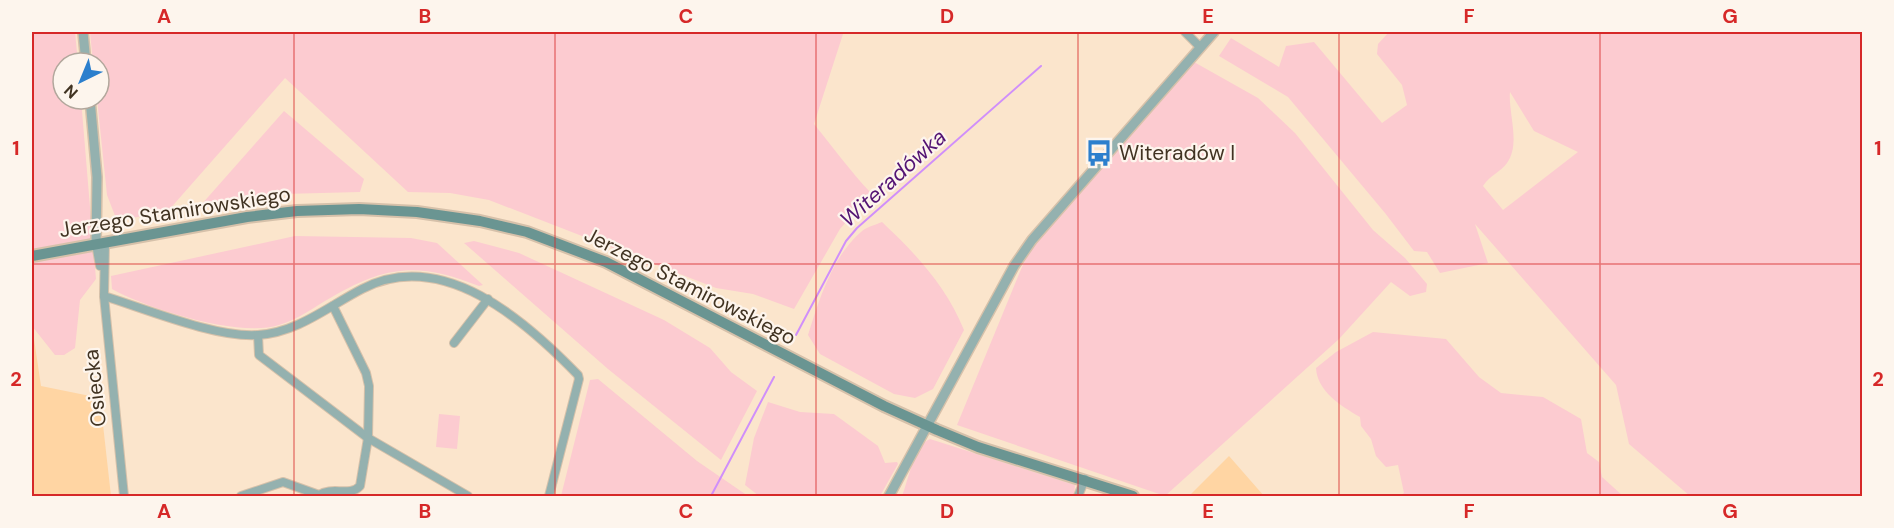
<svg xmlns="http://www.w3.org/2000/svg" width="1894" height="528" font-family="'DM Sans',sans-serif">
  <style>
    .built { fill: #ffd5a3 }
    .green { fill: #fccbd0; fill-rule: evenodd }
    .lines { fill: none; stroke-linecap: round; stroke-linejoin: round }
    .stream { stroke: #d08ffa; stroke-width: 2 }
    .minor-casing { stroke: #d6c1aa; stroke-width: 10 }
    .tertiary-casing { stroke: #d6c1aa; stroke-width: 12 }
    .secondary-casing { stroke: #d6c1aa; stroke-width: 14 }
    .minor { stroke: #94b1af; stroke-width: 8 }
    .tertiary { stroke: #94b1af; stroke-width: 9 }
    .secondary { stroke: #6a9592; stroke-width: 10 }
    .grid { fill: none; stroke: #d62828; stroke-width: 1.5; stroke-opacity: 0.55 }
    .labels { text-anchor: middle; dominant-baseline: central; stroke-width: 4.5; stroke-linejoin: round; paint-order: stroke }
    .poi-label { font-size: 21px; fill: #413322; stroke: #fdf5ed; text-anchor: start }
    .street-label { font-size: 21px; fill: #413322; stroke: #fdf5ed }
    .water-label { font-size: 22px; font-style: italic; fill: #531373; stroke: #fdf5ed }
    .neatline { fill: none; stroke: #d62828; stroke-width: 2 }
    .grid-label { font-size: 20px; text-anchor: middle; font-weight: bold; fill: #d62828 }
  </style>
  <rect width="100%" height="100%" fill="#fbe5cc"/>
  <g class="built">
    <polygon points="32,338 34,339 41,386 100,398 111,496 32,496"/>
    <polygon points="1229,456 1264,496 1193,496 1191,494"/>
  </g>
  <g class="green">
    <polygon points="32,32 75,32 78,63 63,63 63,99 81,99 96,279 80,300 75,348 64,355 55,355 32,326"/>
    <path d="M90 32H848L843 34 814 124C833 147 850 171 871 193L840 229 794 309 753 294 716 288 489 200 450 193 408 192 285 78 168 211 117 221 107 195 97 99H99V63H93Z"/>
    <path d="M1389 32H1862V496H1690L1629 444 1616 385 1475 224 1488 263 1440 273 1427 252 1414 251 1385 213 1288 97 1219 56 1231 38 1279 67 1286 46 1314 42 1382 123 1407 105 1402 85 1377 54 1378 44ZM1510 92 1534 131 1578 152 1503 210 1483 186C1490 175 1501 172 1507 163 1521 144 1508 112 1510 92Z"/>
    <polygon points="1194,62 1258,98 1295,133 1373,230 1405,258 1427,284 1426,292 1410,296 1391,282 1339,339 1165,496 957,425 1031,245 1062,207"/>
    <polygon points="284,111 364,179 360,192 283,194 201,205"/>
    <path d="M882 222C916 254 946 286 964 330L933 389 915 398 894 394 820 354 808 335C819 300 832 257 861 232 866 227 875 225 882 222Z"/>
    <path d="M295 236 411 238 437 243 483 285 479 286C420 262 386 265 332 297 314 307 299 319 279 325 239 338 148 309 112 289L111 276Z"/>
    <polygon points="474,241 519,253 664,320 710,348 731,372 757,391 721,460 608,369 464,243"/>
    <path d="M1373 332 1446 339 1479 377 1501 393 1543 397 1581 419 1587 453 1599 462 1602 477 1623 496H1400L1404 493 1398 465 1386 467 1376 456 1371 439 1361 426 1360 417C1341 406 1317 391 1316 368L1336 352Z"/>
    <polygon points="598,379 697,461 748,496 561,496 590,380"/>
    <polygon points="768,402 800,412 834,414 878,446 885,463 897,462 898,464 880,496 759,496 745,485 754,438"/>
    <polygon points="439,414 460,416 457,449 436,447"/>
    <path d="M930 439 1075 485 1074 496H902C908 482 914 445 930 439Z"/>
  </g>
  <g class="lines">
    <g class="stream">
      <polyline points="796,335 846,241 857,228 1041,66"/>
      <polyline points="711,496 774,377"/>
    </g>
    <defs>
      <g id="minor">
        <polyline points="1185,32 1200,47"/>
        <polyline points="105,243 104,296 124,496"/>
        <polyline points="96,244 100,266"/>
        <path d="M104 296C146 309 216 338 258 335 297 333 329 306 362 289 442 247 525 320 578 375L579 379 549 496"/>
        <polyline points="258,335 259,355 368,438 468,496"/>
        <polyline points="454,343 488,299"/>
        <path d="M319 495C332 486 350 497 360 486L368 438 369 386 366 373 333 306"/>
        <polyline points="241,496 283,482 322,496"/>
        <polyline points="1078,496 1085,479"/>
      </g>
      <g id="tertiary">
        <polyline points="83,32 86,63"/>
        <polyline points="90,99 97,177 96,244"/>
        <polyline points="889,496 1014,266 1032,240 1214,32"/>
      </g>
      <polyline id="secondary" points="32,256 247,217 297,211 359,209 417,212 480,221 527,232 606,262 884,406 937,430 978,447 1133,496"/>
    </defs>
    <use href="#minor" class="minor-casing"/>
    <use href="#tertiary" class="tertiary-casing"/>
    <use href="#secondary" class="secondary-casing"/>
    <use href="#minor" class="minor"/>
    <use href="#tertiary" class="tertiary"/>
    <use href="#secondary" class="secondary"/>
  </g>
  <path class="grid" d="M294 32V496M555 32V496M816 32V496M1078 32V496M1339 32V496M1600 32V496M32 264H1862"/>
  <defs>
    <symbol id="bus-bare" viewBox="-9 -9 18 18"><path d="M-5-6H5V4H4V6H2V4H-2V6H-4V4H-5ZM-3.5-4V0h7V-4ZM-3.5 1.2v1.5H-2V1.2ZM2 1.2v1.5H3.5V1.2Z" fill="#2c7fcd" stroke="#fdf5ed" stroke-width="2.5" paint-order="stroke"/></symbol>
  </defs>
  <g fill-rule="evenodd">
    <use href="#bus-bare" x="1080" y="134" width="38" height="38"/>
  </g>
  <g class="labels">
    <g class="poi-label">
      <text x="1119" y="153">Witeradów I</text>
    </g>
    <g class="street-label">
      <text transform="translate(175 212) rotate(-9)">Jerzego Stamirowskiego</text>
      <text transform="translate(690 286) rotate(27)">Jerzego Stamirowskiego</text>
      <text transform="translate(95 388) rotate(-96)">Osiecka</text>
    </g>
    <g class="water-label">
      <text transform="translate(893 178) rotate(-42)">Witeradówka</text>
    </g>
  </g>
  <rect width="1894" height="528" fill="none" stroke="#fdf5ed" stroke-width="66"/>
  <g transform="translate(81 81) rotate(223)"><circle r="28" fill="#fdf5ed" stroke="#b2a79c" stroke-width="1.5"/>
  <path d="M0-4.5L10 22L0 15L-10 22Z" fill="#2c7fcd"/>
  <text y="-9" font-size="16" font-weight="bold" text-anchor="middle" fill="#413322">N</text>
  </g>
  <rect x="33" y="33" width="1828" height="462" class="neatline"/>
  <g class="grid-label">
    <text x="164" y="23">A</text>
    <text x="425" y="23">B</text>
    <text x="686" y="23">C</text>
    <text x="947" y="23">D</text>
    <text x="1208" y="23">E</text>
    <text x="1469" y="23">F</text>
    <text x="1730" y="23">G</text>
    <text x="16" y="155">1</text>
    <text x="1878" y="155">1</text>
    <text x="16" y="386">2</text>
    <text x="1878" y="386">2</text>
    <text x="164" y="518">A</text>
    <text x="425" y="518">B</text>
    <text x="686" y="518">C</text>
    <text x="947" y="518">D</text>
    <text x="1208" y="518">E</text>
    <text x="1469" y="518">F</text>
    <text x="1730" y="518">G</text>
  </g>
</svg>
